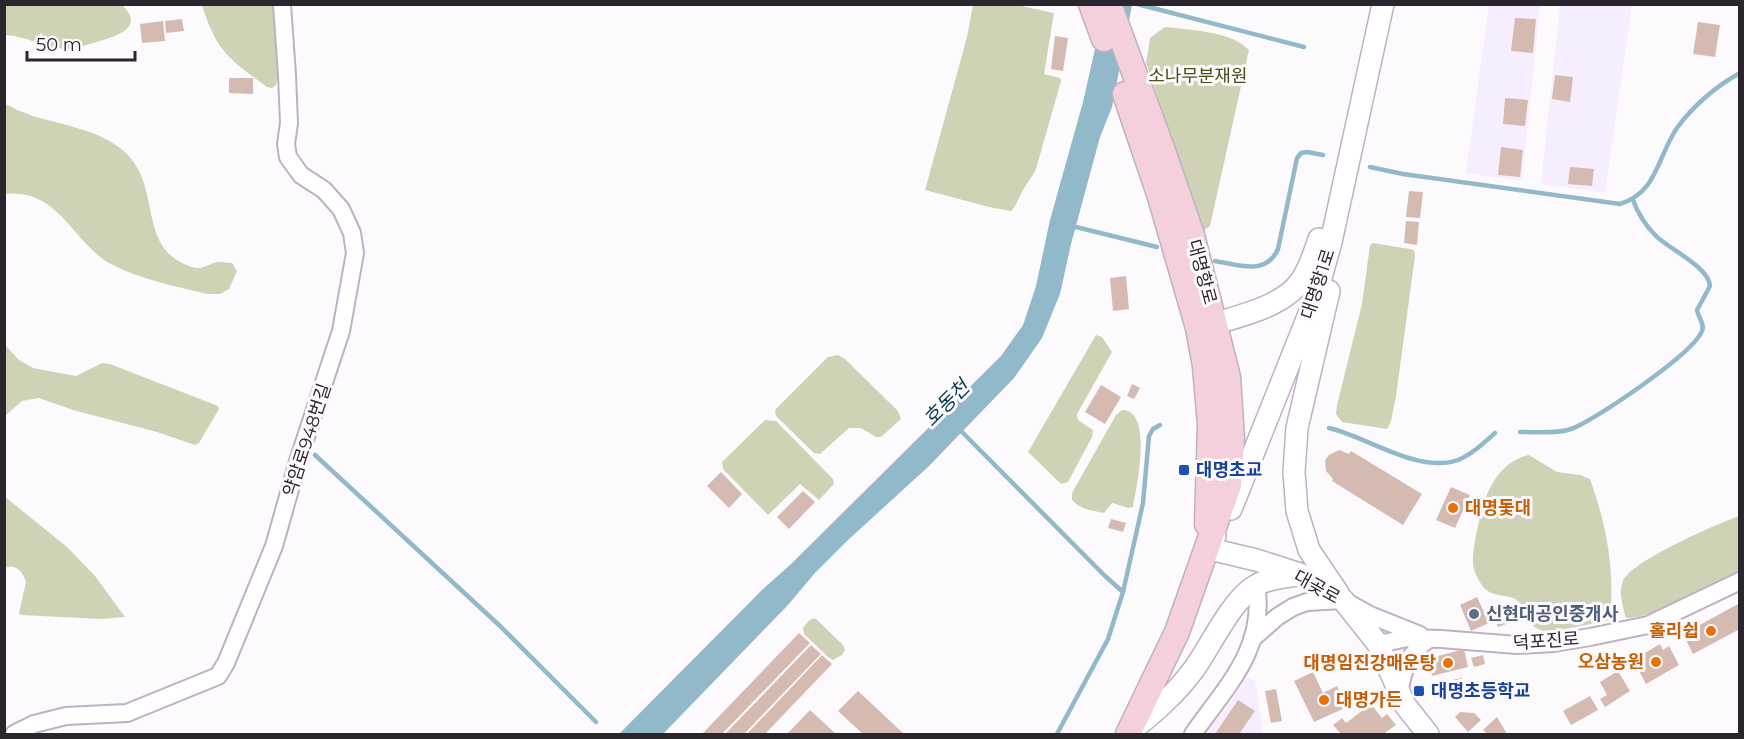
<svg xmlns="http://www.w3.org/2000/svg" width="1744" height="739" font-family="Montserrat,'Noto Sans KR',sans-serif">
  <style>
    .industrial { fill: #f6eeff }
    .green { fill: #d0d2b5 }
    .water { fill: #92b9c9 }
    .lines { fill: none; stroke-linecap: round; stroke-linejoin: round }
    .stream { stroke: #92b9c9; stroke-width: 4.5 }
    .building { fill: #d4bab1 }
    .minor-casing { stroke: #bfb0c4; stroke-width: 20 }
    .tertiary-casing { stroke: #bfb0c4; stroke-width: 24 }
    .secondary-casing { stroke: #bfb0c4; stroke-width: 27 }
    .minor { stroke: #fff; stroke-width: 16 }
    .tertiary { stroke: #fff; stroke-width: 21 }
    .secondary { stroke: #f3d0db; stroke-width: 24 }
    .transit-dot { fill: #1a4fb4; stroke: #fdfafe; stroke-width: 2 }
    .food-dot { fill: #e8710a; stroke: #fdfafe; stroke-width: 2 }
    .service-dot { fill: #5c6f8a; stroke: #fdfafe; stroke-width: 2 }
    .labels { text-anchor: middle; dominant-baseline: central; stroke-width: 6; stroke-linejoin: round; paint-order: stroke }
    .park-label { font-size: 18px; fill: #4d4f16; stroke: #fdfafe }
    .street-label { font-size: 18px; fill: #2b252d; stroke: #fdfafe }
    .transit-label { font-size: 18px; font-weight: bold; fill: #164399; stroke: #fdfafe; text-anchor: start }
    .food-label { font-size: 18px; font-weight: bold; fill: #c56008; stroke: #fdfafe; text-anchor: end }
    .service-label { font-size: 18px; font-weight: bold; fill: #4e5e75; stroke: #fdfafe; text-anchor: start }
    .water-label { font-size: 20px; font-style: italic; fill: #023c4d; stroke: #fdfafe }
  </style>
  <rect width="100%" height="100%" fill="#fdfafe"/>
  <g class="industrial">
    <polygon points="1489,5 1540,5 1522,181 1466,173"/>
    <polygon points="1560,5 1632,5 1605,193 1541,184"/>
    <polygon points="1249,677 1255,681 1257,689 1263,734 1204,734 1226,709 1246,678"/>
  </g>
  <g class="green">
    <path d="M5 4 122 5C146 28 116 36 97 42 87 44 75 50 65 49 44 47 25 36 5 35Z"/>
    <path d="M202 5H276L278 77 276 85 272 88 267 87C229 59 216 51 202 5Z"/>
    <path d="M973 5H1017L1054 13 1044 74 1060 78 1061 81 1036 169C1032 178 1026 184 1022 192 1018 199 1017 205 1011 211L989 207 925 190 967 37Z"/>
    <path d="M1165 27C1189 30 1232 31 1249 50L1210 226 1203 231 1146 63 1150 38Z"/>
    <path d="M4 103C40 125 86 122 120 148 166 183 133 248 192 267 202 271 209 263 218 262 223 262 228 263 232 263L237 271 229 289 220 294H207C175 286 138 279 109 263 72 241 58 188 5 194Z"/>
    <polygon points="1373,243 1410,249 1414,250 1415,256 1396,396 1391,421 1387,429 1342,422 1336,414 1337,405 1362,304 1370,245"/>
    <polygon points="1096,335 1102,337 1112,352 1077,414 1078,420 1093,430 1092,437 1068,482 1061,484 1028,452"/>
    <polygon points="5,345 19,360 33,368 76,376 102,363 110,364 218,406 219,409 199,443 195,445 157,432 73,410 39,398 22,401 5,416"/>
    <polygon points="838,355 845,359 898,411 901,419 881,437 876,437 861,428 849,428 820,454 814,453 776,416 775,410 828,357"/>
    <path d="M1122 410C1154 410 1136 488 1133 507L1129 508 1112 503 1104 513C1093 511 1079 509 1072 500V493L1116 415Z"/>
    <polygon points="765,420 776,421 833,479 834,484 819,500 800,484 768,515 723,469 722,462"/>
    <path d="M1529 455 1557 472 1580 475 1590 479C1607 526 1615 571 1610 620L1551 632C1536 631 1530 625 1524 612 1523 609 1522 605 1520 603 1510 591 1492 601 1481 584 1477 577 1473 570 1473 562 1472 546 1483 499 1491 486 1499 471 1512 458 1529 455Z"/>
    <path d="M4 496 67 547 95 576 125 617 101 619 21 615 19 613 26 582C22 571 16 564 5 568Z"/>
    <path d="M1739 516V573C1708 589 1660 617 1626 618 1623 607 1618 592 1623 581 1631 561 1717 524 1739 516Z"/>
    <path d="M815 618 843 645 845 650 842 655 833 660 828 657 804 634 803 628C807 623 809 619 815 618Z"/>
  </g>
  <polygon class="water" points="1105,5 1132,5 1112,107 1100,137 1071,244 1060,294 1042,338 1014,378 929,466 847,541 814,574 788,605 663,734 619,734 763,589 790,565 1001,356 1023,325 1036,286 1050,220 1083,102"/>
  <g class="lines">
    <g class="stream">
      <polyline points="1137,4 1304,47"/>
      <path d="M1370 167 1403 174 1620 204C1658 192 1657 157 1677 128 1692 107 1716 86 1740 73"/>
      <polyline points="1072,226 1157,247"/>
      <path d="M1215 261C1240 265 1266 276 1278 249L1297 158 1301 153 1307 152 1323 155"/>
      <path d="M1329 428C1368 437 1418 474 1458 460 1472 454 1484 443 1495 433"/>
      <polyline points="959,429 1105,576 1123,592 1108,639 1057,734"/>
      <path d="M1520 432C1537 432 1555 434 1571 429 1594 421 1694 353 1702 331 1705 324 1698 317 1697 310L1710 286C1709 267 1669 249 1656 236 1645 225 1638 214 1633 200"/>
      <polyline points="315,455 499,625 596,722"/>
      <polyline points="1123,592 1143,503 1149,436 1153,429 1160,425"/>
    </g>
  </g>
  <g class="building">
    <polygon points="1515,18 1536,19 1533,53 1511,51"/>
    <polygon points="182,19 184,31 166,33 165,21"/>
    <polygon points="163,21 165,41 142,43 140,24"/>
    <polygon points="1698,22 1720,25 1715,57 1693,54"/>
    <polygon points="1055,36 1068,38 1063,71 1051,69"/>
    <polygon points="1199,71 1213,74 1212,80 1198,78"/>
    <polygon points="1555,75 1573,77 1570,102 1552,99"/>
    <polygon points="229,78 253,78 253,94 229,93"/>
    <polygon points="1505,98 1528,100 1525,126 1503,124"/>
    <polygon points="1501,147 1523,150 1520,177 1498,175"/>
    <polygon points="1570,167 1594,169 1592,186 1568,184"/>
    <polygon points="1409,191 1423,192 1420,218 1406,217"/>
    <polygon points="1406,221 1419,222 1417,245 1404,243"/>
    <polygon points="1126,276 1129,309 1113,311 1110,278"/>
    <polygon points="1132,384 1140,388 1134,399 1127,396"/>
    <polygon points="1101,385 1121,397 1105,424 1085,412"/>
    <polygon points="1339,450 1349,454 1351,451 1422,494 1403,525 1332,481 1333,479 1326,471 1325,460 1329,455"/>
    <polygon points="721,472 742,494 729,508 707,486"/>
    <polygon points="1451,487 1470,495 1455,528 1436,520"/>
    <polygon points="803,491 815,502 789,529 777,517"/>
    <polygon points="1111,519 1126,523 1123,532 1108,528"/>
    <polygon points="1477,597 1489,623 1471,631 1460,605"/>
    <polygon points="1740,603 1740,629 1693,654 1683,634"/>
    <polygon points="1507,604 1508,608 1517,605 1522,618 1498,627 1493,613 1497,612 1496,608"/>
    <polygon points="799,633 810,643 722,734 702,734"/>
    <polygon points="1660,644 1663,650 1669,646 1679,665 1646,684 1633,660"/>
    <polygon points="811,645 821,654 744,734 725,734"/>
    <polygon points="1464,649 1468,667 1432,676 1427,659"/>
    <polygon points="822,655 832,664 765,734 747,734"/>
    <polygon points="1483,655 1485,664 1474,667 1471,658"/>
    <polygon points="1618,671 1630,691 1605,707 1600,699 1607,695 1600,682"/>
    <polygon points="1313,672 1323,693 1337,686 1347,707 1314,722 1294,681"/>
    <polygon points="1462,678 1465,696 1441,701 1437,683"/>
    <polygon points="1276,689 1282,721 1271,723 1265,691"/>
    <polygon points="858,691 904,734 863,734 838,711"/>
    <polygon points="1590,696 1598,710 1571,725 1563,711"/>
    <polygon points="1238,700 1255,711 1239,734 1215,734"/>
    <polygon points="1371,704 1382,718 1387,714 1396,725 1383,734 1341,734 1333,725 1342,718 1346,723"/>
    <polygon points="810,710 836,734 787,734"/>
    <polygon points="1460,712 1474,713 1481,720 1468,732 1455,717"/>
    <polygon points="1497,717 1507,734 1487,734 1483,730"/>
  </g>
  <g class="lines">
    <defs>
      <g id="minor">
        <polyline points="1252,639 1277,617 1293,607 1307,602 1343,600 1370,615 1420,635"/>
        <polyline points="1378,644 1408,638 1441,639 1517,645 1554,643 1590,637 1648,625 1740,581"/>
        <path d="M1399 693C1404 667 1407 655 1429 639"/>
        <polyline points="14,734 34,724 66,716 127,713 218,676 226,663 274,546 298,461 341,331 355,253 352,233 341,209 324,190 301,175 288,157 286,144 289,123 287,75 282,4"/>
        <path d="M1193 734C1225 688 1267 648 1256 585"/>
      </g>
      <g id="tertiary">
        <polyline points="1329,291 1297,428 1294,472 1297,511 1309,550 1338,593"/>
        <path d="M1198 328C1228 319 1281 309 1300 282 1309 270 1314 254 1319 239"/>
        <polyline points="1231,509 1315,299 1331,242 1383,4"/>
        <polyline points="1215,536 1206,548 1256,560 1300,574 1343,600 1378,644 1405,705 1428,734"/>
        <path d="M1129 733C1154 712 1174 696 1194 669 1210 647 1233 597 1257 585 1268 578 1284 577 1297 575"/>
      </g>
      <g id="secondary">
        <polyline points="1091,4 1104,39"/>
        <polyline points="1109,4 1163,151 1192,235 1228,377 1232,438 1229,485 1177,632 1128,734"/>
        <polyline points="1125,94 1160,197 1198,328 1205,366 1210,424 1207,524"/>
      </g>
    </defs>
    <use href="#minor" class="minor-casing"/>
    <use href="#tertiary" class="tertiary-casing"/>
    <use href="#secondary" class="secondary-casing"/>
    <use href="#minor" class="minor"/>
    <use href="#tertiary" class="tertiary"/>
    <use href="#secondary" class="secondary"/>
  </g>
  <g class="transit-dot">
    <rect x="1178" y="464" width="12" height="12" rx="3"/>
    <rect x="1413" y="685" width="12" height="12" rx="3"/>
  </g>
  <g class="food-dot">
    <circle cx="1453" cy="508" r="6"/>
    <circle cx="1711" cy="631" r="6"/>
    <circle cx="1656" cy="662" r="6"/>
    <circle cx="1448" cy="663" r="6"/>
    <circle cx="1324" cy="700" r="6"/>
  </g>
  <circle class="service-dot" cx="1474" cy="614" r="6"/>
  <g class="labels">
    <g class="park-label">
      <text x="1198" y="76">소나무분재원</text>
    </g>
    <g class="street-label">
      <text transform="translate(1202 272) rotate(75)">대명항로</text>
      <text transform="translate(1318 284) rotate(-72)">대명항1로</text>
      <text transform="translate(307 440) rotate(-72)">약암로948번길</text>
      <text transform="translate(1317 587) rotate(29)">대곶로</text>
      <text transform="translate(1546 641) rotate(-4)">덕포진로</text>
    </g>
    <g class="transit-label">
      <text x="1196" y="470">대명초교</text>
      <text x="1431" y="691">대명초등학교</text>
    </g>
    <g class="food-label">
      <text x="1465" y="508" text-anchor="start">대명돛대</text>
      <text x="1699" y="631">홀리쉽</text>
      <text x="1644" y="662">오삼농원</text>
      <text x="1436" y="663">대명임진강매운탕</text>
      <text x="1336" y="700" text-anchor="start">대명가든</text>
    </g>
    <g class="service-label">
      <text x="1486" y="614">신현대공인중개사</text>
    </g>
    <g class="water-label">
      <text transform="translate(946 403) rotate(-45)">호동천</text>
    </g>
  </g>
  <rect width="1744" height="739" fill="none" stroke="#2b252d" stroke-width="12"/>
  <path d="M27 51v9h108v-9" fill="none" stroke="#2b252d" stroke-width="3"/>
  <text x="36" y="51" font-size="18" fill="#2b252d" stroke="#fdfafe" stroke-width="4.5" paint-order="stroke">50 m</text>
</svg>
